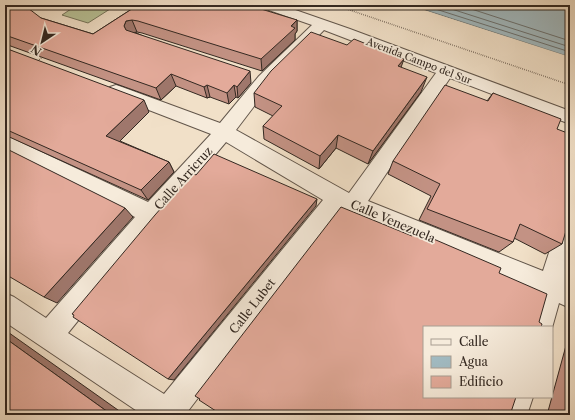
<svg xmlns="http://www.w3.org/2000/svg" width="575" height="420" font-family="'Libre Caslon Text',serif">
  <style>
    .green { fill: #b8c297; stroke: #76755c }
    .water { fill: #a1bac1; stroke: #758081 }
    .pier { fill: #f1e0c8 }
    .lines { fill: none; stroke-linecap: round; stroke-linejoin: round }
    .shore { stroke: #6a7171; stroke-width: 1 }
    .minor-casing { stroke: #62564b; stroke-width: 2 }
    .path { stroke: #332821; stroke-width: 1.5; stroke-dasharray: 0.5 1.5; stroke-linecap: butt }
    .minor { fill: #f6ebdb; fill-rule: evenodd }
    .wall { fill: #c39284; stroke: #332821 }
    .shaded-wall { fill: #9f776c; stroke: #332821 }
    .building { fill: #e3aa9a; stroke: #332821 }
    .labels { text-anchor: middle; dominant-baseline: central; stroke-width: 3.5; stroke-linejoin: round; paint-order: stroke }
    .far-street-label { font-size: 10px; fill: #332821; stroke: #f6ebdb }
    .street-label { font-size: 12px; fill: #332821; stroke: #f6ebdb }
  </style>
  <rect width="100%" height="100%" fill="#f1e0c8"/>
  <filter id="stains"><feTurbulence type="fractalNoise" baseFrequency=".005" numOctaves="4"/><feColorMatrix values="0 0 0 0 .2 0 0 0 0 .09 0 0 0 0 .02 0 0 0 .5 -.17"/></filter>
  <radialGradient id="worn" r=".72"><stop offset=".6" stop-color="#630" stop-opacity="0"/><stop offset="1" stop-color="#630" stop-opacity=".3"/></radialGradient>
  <polygon class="green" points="77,5 97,5 96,6 110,9 88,23 62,15"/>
  <polygon class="water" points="410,5 570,5 570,57"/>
  <polygon class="pier" points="408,5 570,57 570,59 409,7"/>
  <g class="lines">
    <g class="shore">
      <polyline points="423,5 570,52"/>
      <polyline points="439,5 570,47"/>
      <polyline points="459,5 570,41"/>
    </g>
    <defs>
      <g id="minor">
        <path d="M261 5H281L350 29 570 111V124L450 78 368 201 543 271 559 222 562 215 570 212V263L565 280 570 282V308L559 303 552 328 526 327 536 293 342 209 185 415H143L5 322V293L14 297 46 318 135 217 5 151V135L148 202 211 134 110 95 107 91 110 87 116 85 122 87 220 123 259 76 312 25 263 8ZM324 30 436 73 349 193 236 130 271 84ZM226 142 323 200 164 394 68 333 159 221Z"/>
        <polygon points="503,397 533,397 527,415 497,415"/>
      </g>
    </defs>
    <use href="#minor" class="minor-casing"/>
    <g class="path">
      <polyline points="335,5 570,85"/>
      <polyline points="36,62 44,56"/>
    </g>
    <use href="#minor" class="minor"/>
  </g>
  <g class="wall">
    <polygon points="5,5 41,18 93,34 138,5 297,20 297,31 295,34 295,40 262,71 142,33 137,32 134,32 251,83 238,98 236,97 229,104 210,97 207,98 176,86 161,100 5,44"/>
    <polygon points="5,48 149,112 120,141 169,162 174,172 148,200 5,135"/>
    <polygon points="401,67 421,92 368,164 336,148 319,169 264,139 263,126 273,116 255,107 254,93"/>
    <polygon points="493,93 557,129 562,244 545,254 514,238 513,242 499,252 419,220 431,196 388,174 393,161 487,101"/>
    <polygon points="570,331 570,415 547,415"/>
  </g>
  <g class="shaded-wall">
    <polygon points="132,20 137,32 131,33 129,38 124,26 126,21"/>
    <polygon points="297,20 297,31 295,34 295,40 262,71 261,59"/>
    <polygon points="404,59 399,73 398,66"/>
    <polygon points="250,71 251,83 238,98 237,87"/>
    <polygon points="171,74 176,86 161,100 156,88"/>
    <polygon points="427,77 421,92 368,164 373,151"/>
    <polygon points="207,85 210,97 207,98 204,87"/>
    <polygon points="234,85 236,97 229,104 227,93"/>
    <polygon points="144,100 149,112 114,147 106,136"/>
    <polygon points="338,135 336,148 319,169 320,156"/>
    <polygon points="169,162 174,172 148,200 141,190"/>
    <polygon points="317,199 316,206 174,380 168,379"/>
    <polygon points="125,208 133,217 57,303 44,297"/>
    <polygon points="5,330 125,415 112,415 5,338"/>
  </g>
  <g class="building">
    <polygon points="5,5 24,5 41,18 93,34 138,5 248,5 297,20 291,26 295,28 261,59 138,21 132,20 126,21 124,26 126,30 250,71 237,87 234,85 227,93 207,85 204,87 171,74 156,88 5,35"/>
    <polygon points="311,32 347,45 354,39 404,59 398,66 427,77 373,151 338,135 320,156 263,126 282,106 254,93 271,71"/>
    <polygon points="5,48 144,100 106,136 169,162 141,190 5,129"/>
    <polygon points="445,85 488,101 493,93 561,119 557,129 570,134 570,218 562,244 520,224 513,242 427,209 440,184 393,161"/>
    <polygon points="5,148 125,208 44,297 5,274"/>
    <polygon points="214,154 317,199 168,379 73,317 74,315 72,314 155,215 192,173 196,175"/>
    <polygon points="341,207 412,236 415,231 501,268 499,273 547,294 539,322 542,324 541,327 424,327 424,397 516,397 510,415 222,415 199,400 200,399 195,396"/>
    <polygon points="5,338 112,415 5,415"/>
    <polygon points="570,398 570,415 566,415"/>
  </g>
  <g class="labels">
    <g class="far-street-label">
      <text transform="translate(419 61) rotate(21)">Avenida Campo del Sur</text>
    </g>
    <g class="street-label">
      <text transform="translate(183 178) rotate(-48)">Calle Arricruz</text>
      <text transform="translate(393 221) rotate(23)">Calle Venezuela</text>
      <text transform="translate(252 306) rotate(-52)">Calle Lubet</text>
    </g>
  </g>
  <rect width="575" height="420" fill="none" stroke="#f1e0c8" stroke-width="20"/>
  <rect x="6" y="6" width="563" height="408" fill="none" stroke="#332821" stroke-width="2"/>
  <rect x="10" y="10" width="555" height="400" fill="none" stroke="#332821"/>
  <rect x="423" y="326" width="130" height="72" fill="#f6ebdb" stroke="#a89d91"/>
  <rect x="431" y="339" width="20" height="6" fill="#f6ebdb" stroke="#a89d91"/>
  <text x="459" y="346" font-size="12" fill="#332821">Calle</text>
  <rect x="431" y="356" width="20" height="12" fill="#a1bac1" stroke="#a89d91"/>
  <text x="459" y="366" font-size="12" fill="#332821">Agua</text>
  <rect x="431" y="376" width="20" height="12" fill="#e3aa9a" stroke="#a89d91"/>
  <text x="459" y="386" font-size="12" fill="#332821">Edificio</text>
  <g transform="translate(42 42) rotate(215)" stroke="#f6ebdb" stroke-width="3" paint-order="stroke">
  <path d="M0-3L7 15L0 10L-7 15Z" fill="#332821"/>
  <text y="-6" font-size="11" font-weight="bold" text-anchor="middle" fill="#332821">N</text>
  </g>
  <rect width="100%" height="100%" filter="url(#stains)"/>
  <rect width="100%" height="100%" fill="url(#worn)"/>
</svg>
